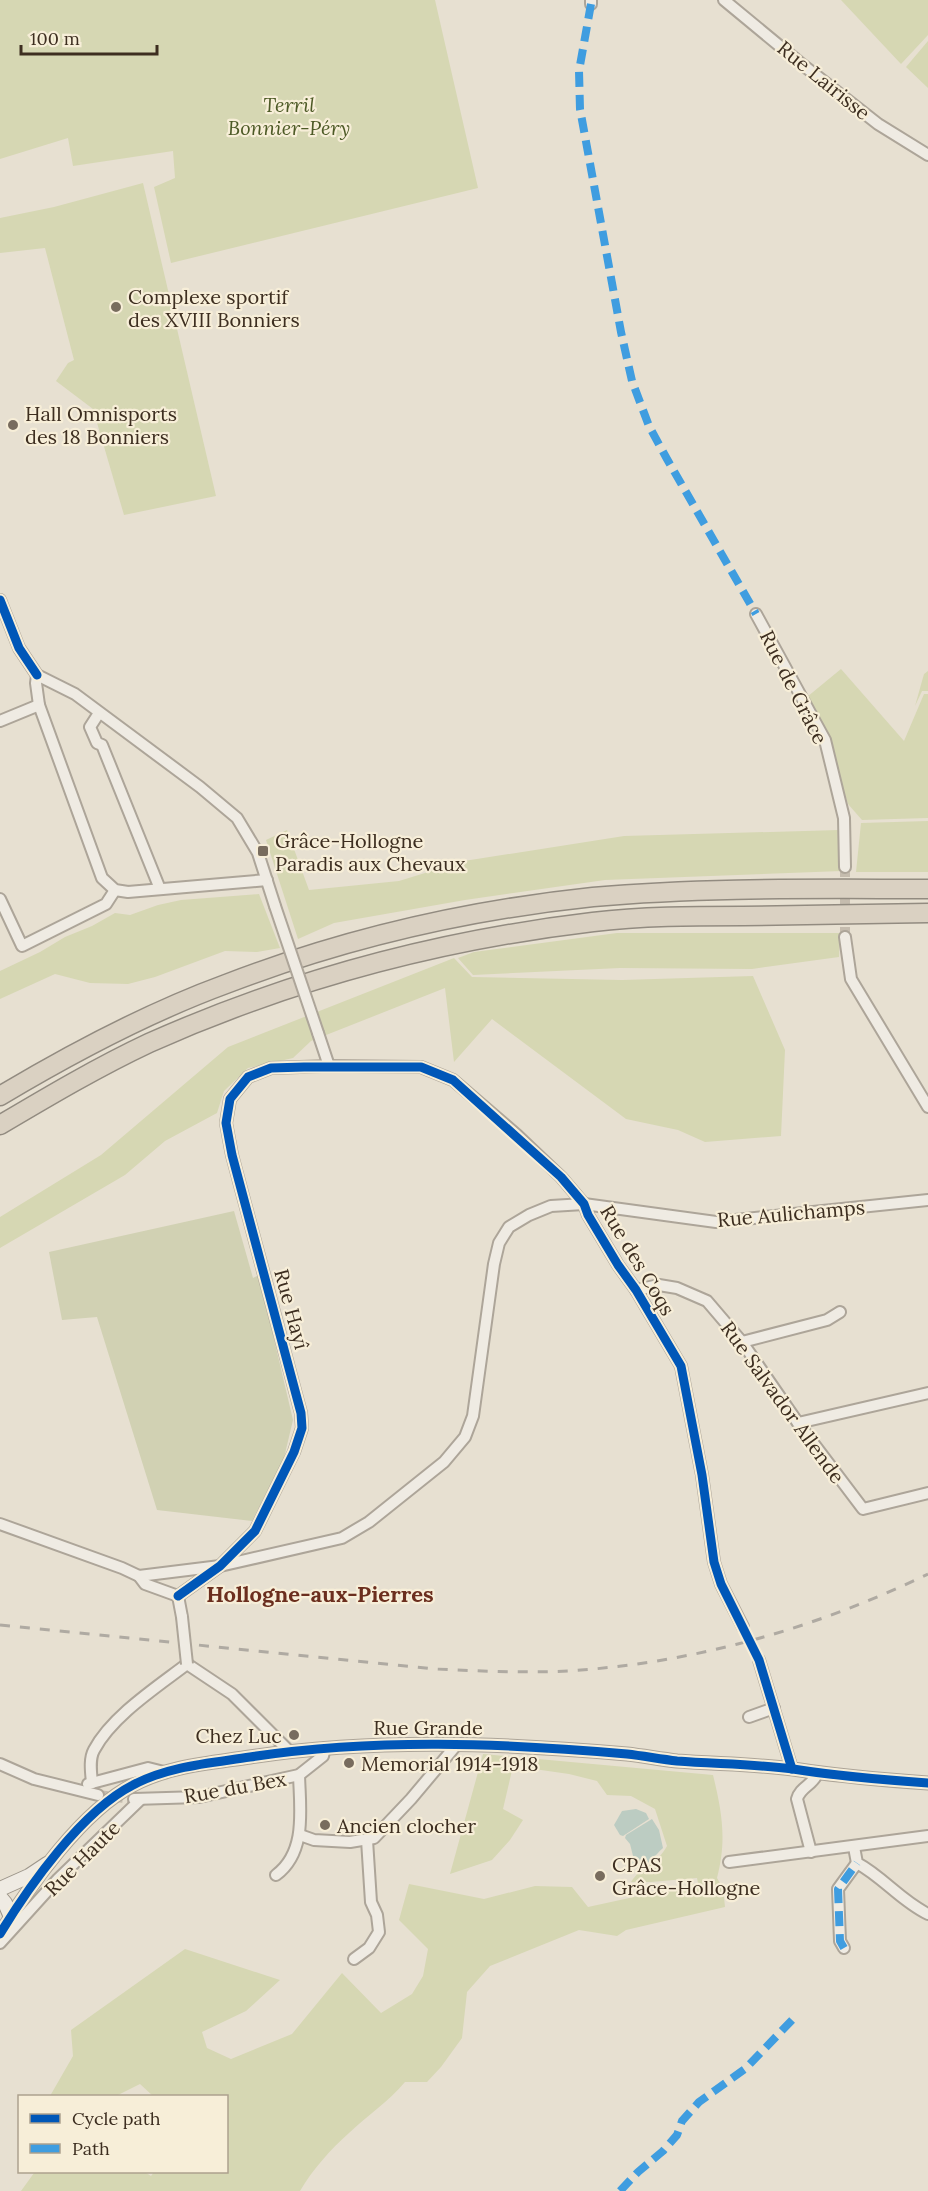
<svg xmlns="http://www.w3.org/2000/svg" width="928" height="2191" font-family="Lora,serif">
  <style>
    .green { fill: #d6d7b3 }
    .cemetery { fill: #d1d1b3 }
    .water { fill: #bcccc2 }
    .lines { fill: none; stroke-linecap: round; stroke-linejoin: round }
    .minor-tunnel { stroke: #c5bcae; stroke-width: 10; stroke-dasharray: 10 5; stroke-linecap: butt }
    .minor-casing { stroke: #ada599; stroke-width: 14 }
    .tertiary-casing { stroke: #ada599; stroke-width: 15 }
    .secondary-casing { stroke: #9c958a; stroke-width: 16 }
    .motorway-casing { stroke: #928b80; stroke-width: 21 }
    .minor { stroke: #efebe3; stroke-width: 10 }
    .tertiary { stroke: #efebe3; stroke-width: 12 }
    .secondary { stroke: #efebe3; stroke-width: 14 }
    .motorway { stroke: #dad1c2; stroke-width: 18 }
    .rail { stroke: #afaaa2; stroke-width: 3; stroke-dasharray: 10 10; stroke-linecap: butt }
    .minor-bridge-casing { stroke: #ada599; stroke-width: 14; stroke-linecap: butt }
    .minor-bridge { stroke: #efebe3; stroke-width: 10 }
    .quiet { stroke: #3f9de0; stroke-width: 8; stroke-dasharray: 15 8; stroke-linecap: butt }
    .cycleway-casing { stroke: #f7eed8; stroke-width: 13 }
    .cycleway { stroke: #0057b8; stroke-width: 9 }
    .poi-dot { fill: #786c5e; stroke: #f7eed8; stroke-width: 2 }
    .labels { text-anchor: middle; dominant-baseline: central; stroke-width: 4.5; stroke-linejoin: round; paint-order: stroke }
    .street-label { font-size: 20px; fill: #3d2e20; stroke: #f7eed8 }
    .park-label { font-size: 20px; font-style: italic; fill: #4d5a26; stroke: #f7eed8 }
    .poi-label { font-size: 20px; fill: #3d2e20; stroke: #f7eed8; text-anchor: start }
    .quarter-label { font-size: 22px; font-weight: bold; fill: #6b2e1e; stroke: #f7eed8 }
  </style>
  <rect width="100%" height="100%" fill="#e7e0d1"/>
  <g class="green">
    <polygon points="0,0 435,0 478,188 171,263 154,187 175,178 173,151 73,166 68,138 0,159"/>
    <polygon points="841,0 928,0 928,35 901,64"/>
    <polygon points="928,41 928,88 906,67"/>
    <polygon points="143,183 216,496 124,515 93,409 56,381 68,363 74,360 45,248 0,253 0,218 54,207"/>
    <polygon points="841,669 904,741 924,694 928,694 928,818 862,820 848,804 827,739 807,697"/>
    <polygon points="928,671 928,691 922,691 915,706 924,674"/>
    <polygon points="928,821 928,872 856,872 861,823"/>
    <polygon points="287,830 309,890 399,881 464,861 624,836 839,830 842,871 605,880 465,900 334,923 298,939 266,840"/>
    <polygon points="259,894 280,948 257,952 225,951 155,977 128,984 90,983 55,974 0,999 0,971 40,952 65,937 92,926 115,913 130,915 158,905 181,900"/>
    <polygon points="617,933 840,933 839,957 752,969 620,968 473,975 458,958 474,952"/>
    <polygon points="454,958 472,977 622,980 753,976 785,1050 781,1136 705,1142 678,1130 626,1119 492,1019 454,1062 445,988 311,1041 293,1058 248,1068 224,1091 217,1113 165,1141 125,1175 0,1248 0,1217 101,1155 228,1047"/>
    <path d="M483 1754 713 1775C722 1812 727 1840 717 1878L723 1888 725 1907 626 1930 617 1936 579 1930 490 1966 467 1992 462 2038 441 2067 427 2082H405C388 2102 368 2115 349 2133 331 2149 312 2170 300 2191H21L34 2173 33 2172H145L151 2176 154 2172H226V2096H153L140 2084 116 2096H50L73 2056 71 2030 185 1949 280 1980 246 2011 202 2032 207 2048 231 2059 292 2034 342 1973 381 2013 412 1994 423 1976 428 1949 399 1920 409 1884 484 1899 535 1886 572 1887 588 1907 698 1883 697 1878 651 1882H631C641 1866 657 1865 667 1846L655 1809 631 1796 607 1795 597 1781 569 1774 513 1766 503 1809 523 1820 510 1840 492 1860 450 1874Z"/>
  </g>
  <polygon class="cemetery" points="234,1211 253,1278 259,1275 293,1420 284,1458 252,1521 157,1510 97,1317 62,1320 49,1252"/>
  <g class="water">
    <polygon points="636,1809 646,1813 649,1819 623,1836 620,1835 614,1825 622,1811"/>
    <path d="M652 1819 659 1830 663 1848C654 1856 646 1869 632 1868L631 1862 634 1860 630 1844 625 1838 626 1835Z"/>
  </g>
  <g class="lines">
    <g class="minor-tunnel">
      <polyline points="845,937 845,867"/>
      <polyline points="743,1627 759,1660"/>
      <polyline points="98,1795 134,1799"/>
    </g>
    <defs>
      <g id="minor">
        <polyline points="591,0 591,4"/>
        <polyline points="724,0 799,62 878,124 928,155"/>
        <polyline points="0,600 19,648 37,675 75,694 200,787 237,818 258,853 275,906"/>
        <polyline points="756,614 825,740 844,818 845,867"/>
        <polyline points="37,675 36,683 39,705 102,878 115,890 128,892 267,880"/>
        <polyline points="99,713 90,727 97,743 102,745 160,889"/>
        <polyline points="0,721 39,705"/>
        <polyline points="0,899 22,946 106,904 115,890"/>
        <polyline points="845,937 851,979 928,1107"/>
        <polyline points="318,1033 329,1066"/>
        <polyline points="636,1290 659,1285 677,1288 707,1301 742,1342 798,1423 863,1509 928,1493"/>
        <polyline points="742,1342 827,1320 840,1312"/>
        <polyline points="798,1423 928,1393"/>
        <polyline points="0,1524 122,1568 139,1576 145,1584 178,1596"/>
        <polyline points="139,1576 220,1566 342,1538 369,1522 444,1462 465,1437 473,1416 494,1264 499,1243 509,1227 529,1215 551,1206 584,1204 716,1222 928,1200"/>
        <polyline points="178,1596 220,1566 255,1531 294,1452 302,1428 301,1413 232,1155 226,1123 230,1099 248,1077 271,1068 329,1066 421,1067 453,1080 517,1135 561,1177 584,1204 588,1215 618,1265 636,1290 681,1366 702,1475 714,1562 721,1584 743,1627"/>
        <polyline points="178,1596 182,1617"/>
        <polyline points="759,1660 792,1769"/>
        <polyline points="749,1717 774,1708"/>
        <polyline points="0,1764 34,1779 98,1795"/>
        <path d="M92 1783C91 1772 89 1759 94 1750 112 1716 157 1687 187 1664L232 1694 289 1751"/>
        <polyline points="88,1784 148,1768 164,1772"/>
        <polyline points="134,1799 199,1797 299,1775 323,1756 325,1748"/>
        <polyline points="300,1835 314,1840 350,1842 374,1838 411,1799 458,1743"/>
        <path d="M854 1847 857 1863C883 1877 901 1901 928 1914"/>
        <path d="M811 1852 797 1799C800 1787 813 1785 817 1774"/>
        <polyline points="729,1862 928,1836"/>
        <path d="M276 1875C307 1852 300 1809 299 1775"/>
        <polyline points="0,1943 58,1879 140,1800"/>
        <polyline points="844,1948 840,1941 838,1889 857,1863"/>
        <polyline points="354,1959 369,1948 379,1932 377,1915 371,1902 367,1840"/>
      </g>
      <path id="tertiary" d="M0 1934C29 1886 82 1811 133 1785 168 1766 211 1763 250 1757 375 1738 501 1743 627 1754 644 1756 660 1759 677 1761 715 1764 754 1764 793 1769 838 1776 883 1780 928 1783"/>
      <g id="secondary">
        <polyline points="0,1889 29,1876 47,1864"/>
        <polyline points="0,1897 5,1903 11,1917"/>
      </g>
      <g id="motorway">
        <path d="M0 1096C72 1053 147 1013 226 984 343 939 468 910 593 897 704 887 817 889 928 889"/>
        <path d="M0 1125C49 1096 98 1067 149 1043 290 980 440 940 593 922 642 916 693 916 743 916 805 915 866 914 928 913"/>
      </g>
    </defs>
    <use href="#minor" class="minor-casing"/>
    <use href="#tertiary" class="tertiary-casing"/>
    <use href="#secondary" class="secondary-casing"/>
    <use href="#motorway" class="motorway-casing"/>
    <use href="#minor" class="minor"/>
    <use href="#tertiary" class="tertiary"/>
    <use href="#secondary" class="secondary"/>
    <use href="#motorway" class="motorway"/>
    <path class="rail" d="M0 1625 435 1669C479 1671 524 1673 568 1671 694 1663 814 1629 928 1574"/>
    <defs>
      <g id="minor-bridge">
        <polyline points="275,906 318,1033"/>
        <polyline points="182,1617 187,1664"/>
      </g>
    </defs>
    <use href="#minor-bridge" class="minor-bridge-casing"/>
    <use href="#minor-bridge" class="minor-bridge"/>
    <g class="quiet">
      <polyline points="591,4 579,71 580,109 621,332 632,381 649,426 667,459 756,614"/>
      <polyline points="844,1948 840,1941 838,1889 857,1863"/>
      <polyline points="620,2191 638,2172 663,2151 677,2135 682,2121 699,2102 745,2069 795,2017"/>
    </g>
    <defs>
      <g id="cycleway">
        <polyline points="0,600 19,648 37,675"/>
        <polyline points="178,1596 220,1566 255,1531 294,1452 302,1428 301,1413 232,1155 226,1123 230,1099 248,1077 271,1068 304,1067 421,1067 453,1080 561,1177 584,1204 588,1215 618,1265 636,1290 681,1366 702,1475 714,1562 721,1584 759,1660 792,1769"/>
        <path d="M0 1934C29 1886 82 1811 133 1785 168 1766 211 1763 250 1757 375 1738 501 1743 627 1754 644 1756 660 1759 677 1761 715 1764 754 1764 793 1769 838 1776 883 1780 928 1783"/>
      </g>
    </defs>
    <use href="#cycleway" class="cycleway-casing"/>
    <use href="#cycleway" class="cycleway"/>
  </g>
  <g class="poi-dot">
    <circle cx="116" cy="307" r="6"/>
    <circle cx="13" cy="425" r="6"/>
    <rect x="257" y="845" width="12" height="12" rx="3"/>
    <circle cx="294" cy="1735" r="6"/>
    <circle cx="349" cy="1763" r="6"/>
    <circle cx="325" cy="1825" r="6"/>
    <circle cx="600" cy="1876" r="6"/>
  </g>
  <g class="labels">
    <g class="street-label">
      <text transform="translate(824 80) rotate(39)">Rue Lairisse</text>
      <text transform="translate(794 687) rotate(63)">Rue de Grâce</text>
      <text transform="translate(791 1213) rotate(-5)">Rue Aulichamps</text>
      <text transform="translate(638 1260) rotate(59)">Rue des Coqs</text>
      <text transform="translate(292 1309) rotate(75)">Rue Hayî</text>
      <text transform="translate(783 1402) rotate(54)">Rue Salvador Allende</text>
      <text x="428" y="1727">Rue Grande</text>
      <text transform="translate(235 1787) rotate(-10)">Rue du Bex</text>
      <text transform="translate(82 1858) rotate(-45)">Rue Haute</text>
    </g>
    <g class="park-label">
      <text x="289" y="104">Terril<tspan x="289" dy="23">Bonnier-Péry</tspan></text>
    </g>
    <g class="poi-label">
      <text x="128" y="296">Complexe sportif<tspan x="128" dy="23">des XVIII Bonniers</tspan></text>
      <text x="25" y="413">Hall Omnisports<tspan x="25" dy="23">des 18 Bonniers</tspan></text>
      <text x="275" y="840">Grâce-Hollogne<tspan x="275" dy="23">Paradis aux Chevaux</tspan></text>
      <text x="282" y="1735" text-anchor="end">Chez Luc</text>
      <text x="361" y="1763">Memorial 1914-1918</text>
      <text x="337" y="1825">Ancien clocher</text>
      <text x="612" y="1864">CPAS<tspan x="612" dy="23">Grâce-Hollogne</tspan></text>
    </g>
    <g class="quarter-label">
      <text x="320" y="1594">Hollogne-aux-Pierres</text>
    </g>
  </g>
  <rect x="18" y="2095" width="210" height="78" fill="#f7eed8" stroke="#ada18e" stroke-width="1.5"/>
  <rect x="30" y="2114" width="30" height="9" fill="#0057b8" stroke="#ada18e" stroke-width="1.5"/>
  <text x="72" y="2125" font-size="18" fill="#3d2e20">Cycle path</text>
  <rect x="30" y="2144" width="30" height="9" fill="#3f9de0" stroke="#ada18e" stroke-width="1.5"/>
  <text x="72" y="2155" font-size="18" fill="#3d2e20">Path</text>
  <path d="M21 45v9h136v-9" fill="none" stroke="#3d2e20" stroke-width="3"/>
  <text x="30" y="45" font-size="18" fill="#3d2e20" stroke="#f7eed8" stroke-width="4.5" paint-order="stroke">100 m</text>
</svg>
